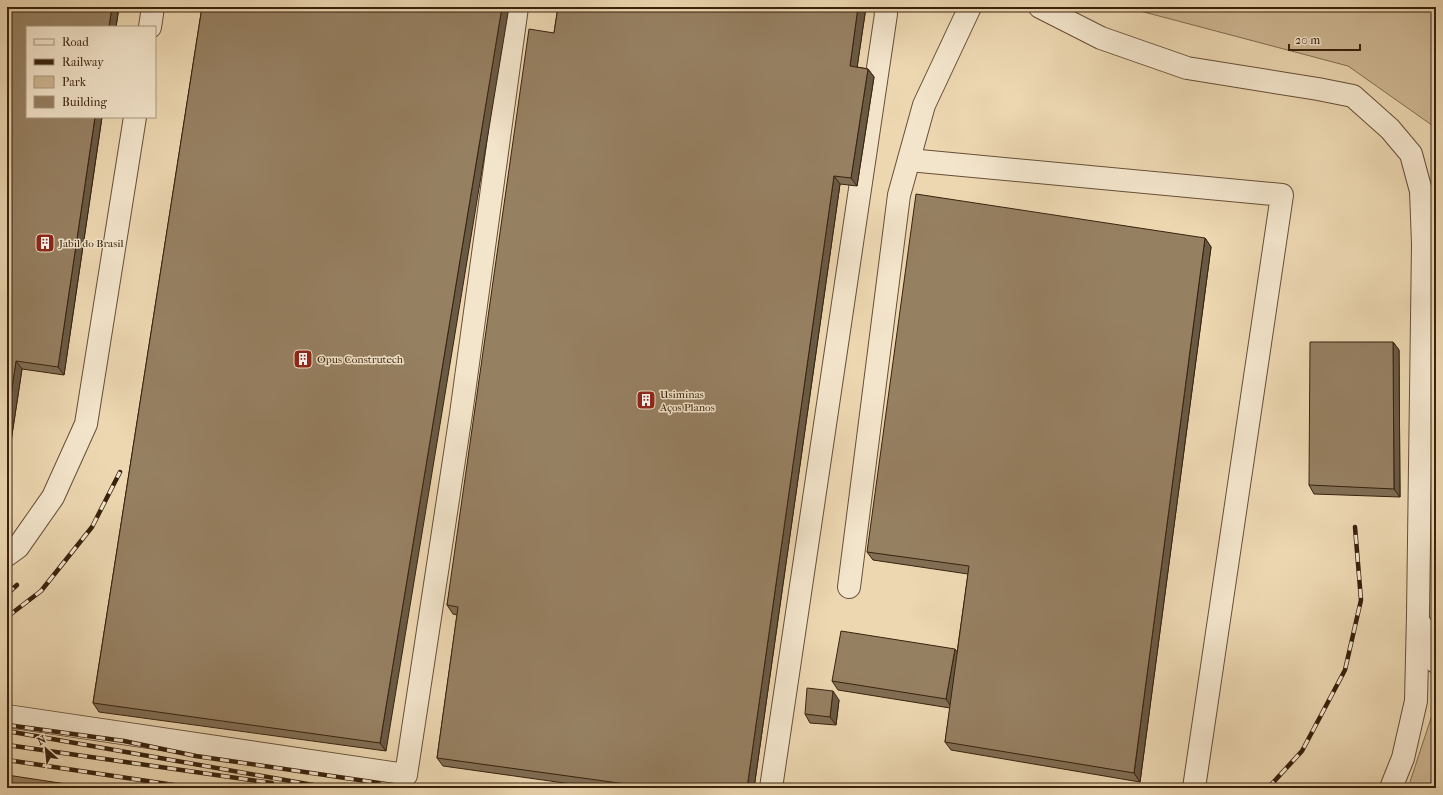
<svg xmlns="http://www.w3.org/2000/svg" width="1443" height="795" font-family="'IM FELL French Canon',serif">
  <style>
    .green { fill: #ceb895; stroke: #846d51 }
    .lines { fill: none; stroke-linecap: round; stroke-linejoin: round }
    .minor-casing { stroke: #664f36; stroke-width: 24 }
    .minor { stroke: #f3e5cc; stroke-width: 22 }
    .rail-casing { stroke: #39220d; stroke-width: 4.5 }
    .rail { stroke: #f3e5cc; stroke-width: 3; stroke-dasharray: 9; stroke-linecap: butt }
    .wall { fill: #816e54; stroke: #39220d }
    .shaded-wall { fill: #695a45; stroke: #39220d }
    .building { fill: #968062; stroke: #39220d }
    .labels { text-anchor: middle; dominant-baseline: central; stroke-width: 3; stroke-linejoin: round; paint-order: stroke }
    .poi-label { font-size: 11px; fill: #39220d; stroke: #f3e5cc; text-anchor: start }
  </style>
  <rect width="100%" height="100%" fill="#ecd7b1"/>
  <filter id="stains"><feTurbulence type="fractalNoise" baseFrequency=".005" numOctaves="4"/><feColorMatrix values="0 0 0 0 .2 0 0 0 0 .09 0 0 0 0 .02 0 0 0 .5 -.17"/></filter>
  <radialGradient id="worn" r=".72"><stop offset=".6" stop-color="#630" stop-opacity="0"/><stop offset="1" stop-color="#630" stop-opacity=".3"/></radialGradient>
  <g class="green">
    <polygon points="1125,7 1436,7 1436,128 1348,66"/>
    <polygon points="1436,703 1436,788 1408,788"/>
  </g>
  <g class="lines">
    <defs>
      <g id="minor">
        <polyline points="1040,7 1101,38 1187,68 1318,89 1353,96 1390,129 1411,154 1421,191 1423,244 1418,615 1416,701 1403,758 1391,788"/>
        <polyline points="150,27 153,7"/>
        <polyline points="909,160 1282,195 1194,788"/>
        <polyline points="7,555 18,547 53,497 86,424 135,117"/>
        <polyline points="849,587 899,195 924,105 970,7"/>
        <polyline points="1422,626 1436,662"/>
        <polyline points="7,716 406,775 461,414 517,7"/>
        <polyline points="771,788 886,14 885,7"/>
      </g>
    </defs>
    <use href="#minor" class="minor-casing"/>
    <use href="#minor" class="minor"/>
    <defs>
      <g id="rail">
        <polyline points="7,594 17,585"/>
        <polyline points="7,617 41,591 92,527 120,472"/>
        <polyline points="7,725 124,741 196,756 413,788"/>
        <polyline points="7,731 330,788"/>
        <polyline points="7,745 272,783"/>
        <polyline points="7,760 194,788"/>
        <polyline points="1268,788 1302,751 1345,670 1361,600 1355,527"/>
      </g>
    </defs>
    <use href="#rail" class="rail-casing"/>
    <use href="#rail" class="rail"/>
  </g>
  <g class="wall">
    <polygon points="7,7 119,7 116,27 27,117 102,117 64,375 22,369 8,461 7,461"/>
    <polygon points="202,7 386,751 99,712 93,703"/>
    <polygon points="558,7 866,7 857,67 868,69 874,77 857,186 840,184 754,788 600,788 443,766 437,758 457,615 453,614 447,605 554,33"/>
    <polygon points="1205,238 1211,247 1140,782 951,750 945,742 950,708 838,690 832,681 957,653 968,574 873,560 867,552"/>
    <polygon points="1393,342 1399,350 1400,497 1314,494 1309,485"/>
    <polygon points="839,700 836,725 810,723 805,714"/>
  </g>
  <g class="shaded-wall">
    <polygon points="112,7 119,7 116,27 109,27"/>
    <polygon points="502,7 509,7 386,751 380,743"/>
    <polygon points="858,7 866,7 856,75 850,66"/>
    <polygon points="868,69 874,77 857,186 851,178"/>
    <polygon points="95,117 102,117 64,375 58,367"/>
    <polygon points="834,176 840,184 754,788 747,788"/>
    <polygon points="1205,238 1211,247 1140,782 1134,773"/>
    <polygon points="1393,342 1399,350 1400,497 1394,489"/>
    <polygon points="16,361 22,369 8,461 7,459 7,422"/>
    <polygon points="955,649 961,657 952,708 946,699"/>
    <polygon points="833,691 839,700 836,725 830,717"/>
  </g>
  <g class="building">
    <polygon points="7,7 112,7 109,27 27,27 27,117 95,117 58,367 16,361 7,422"/>
    <polygon points="202,7 502,7 380,743 93,703"/>
    <polygon points="558,7 858,7 850,66 868,69 851,178 834,176 747,788 655,788 437,758 458,607 447,605 529,29 554,33"/>
    <polygon points="916,194 1205,238 1134,773 945,742 969,566 867,552"/>
    <polygon points="1310,342 1393,342 1394,489 1309,485"/>
    <polygon points="841,631 955,649 946,699 832,681"/>
    <polygon points="807,688 833,691 830,717 805,714"/>
    <polygon points="7,775 93,788 7,788"/>
  </g>
  <defs>
    <symbol id="building-square" viewBox="-11 -11 22 22"><rect x="-9" y="-9" width="18" height="18" rx="4" fill="#8f2418" stroke="#f3e5cc"/><path d="M-4-6H4V6H1V3H-1V6H-4ZM-2.5-4.3h1.7v1.8h-1.7ZM.8-4.3h1.7v1.8H.8ZM-2.5-1h1.7V.8h-1.7ZM.8-1h1.7V.8H.8Z" fill="#fff"/></symbol>
  </defs>
  <g fill-rule="evenodd">
    <use href="#building-square" x="34" y="232" width="22" height="22"/>
    <use href="#building-square" x="292" y="348" width="22" height="22"/>
    <use href="#building-square" x="635" y="389" width="22" height="22"/>
  </g>
  <g class="labels">
    <g class="poi-label">
      <text x="59" y="243">Jabil do Brasil</text>
      <text x="317" y="359">Opus Construtech</text>
      <text x="660" y="394">Usiminas<tspan x="660" dy="13">Aços Planos</tspan></text>
    </g>
  </g>
  <rect width="1443" height="795" fill="none" stroke="#ecd7b1" stroke-width="24"/>
  <rect x="8" y="8" width="1427" height="779" fill="none" stroke="#39220d" stroke-width="2"/>
  <rect x="12" y="12" width="1419" height="771" fill="none" stroke="#39220d"/>
  <rect x="26" y="26" width="130" height="92" fill="#f3e5cc" stroke="#a99780"/>
  <rect x="34" y="39" width="20" height="6" fill="#f3e5cc" stroke="#a99780"/>
  <text x="62" y="46" font-size="12" fill="#39220d">Road</text>
  <rect x="34" y="59" width="20" height="6" fill="#39220d" stroke="#a99780"/>
  <text x="62" y="66" font-size="12" fill="#39220d">Railway</text>
  <rect x="34" y="76" width="20" height="12" fill="#ceb895" stroke="#a99780"/>
  <text x="62" y="86" font-size="12" fill="#39220d">Park</text>
  <rect x="34" y="96" width="20" height="12" fill="#968062" stroke="#a99780"/>
  <text x="62" y="106" font-size="12" fill="#39220d">Building</text>
  <g transform="translate(46 749) rotate(333)" stroke="#f3e5cc" stroke-width="3" paint-order="stroke">
  <path d="M0-3L7 15L0 10L-7 15Z" fill="#39220d"/>
  <text y="-6" font-size="11" font-weight="bold" text-anchor="middle" fill="#39220d">N</text>
  </g>
  <path d="M1289 44v6h71v-6" fill="none" stroke="#39220d" stroke-width="2"/>
  <text x="1295" y="44" font-size="12" fill="#39220d" stroke="#f3e5cc" stroke-width="3" paint-order="stroke">20 m</text>
  <rect width="100%" height="100%" filter="url(#stains)"/>
  <rect width="100%" height="100%" fill="url(#worn)"/>
</svg>
